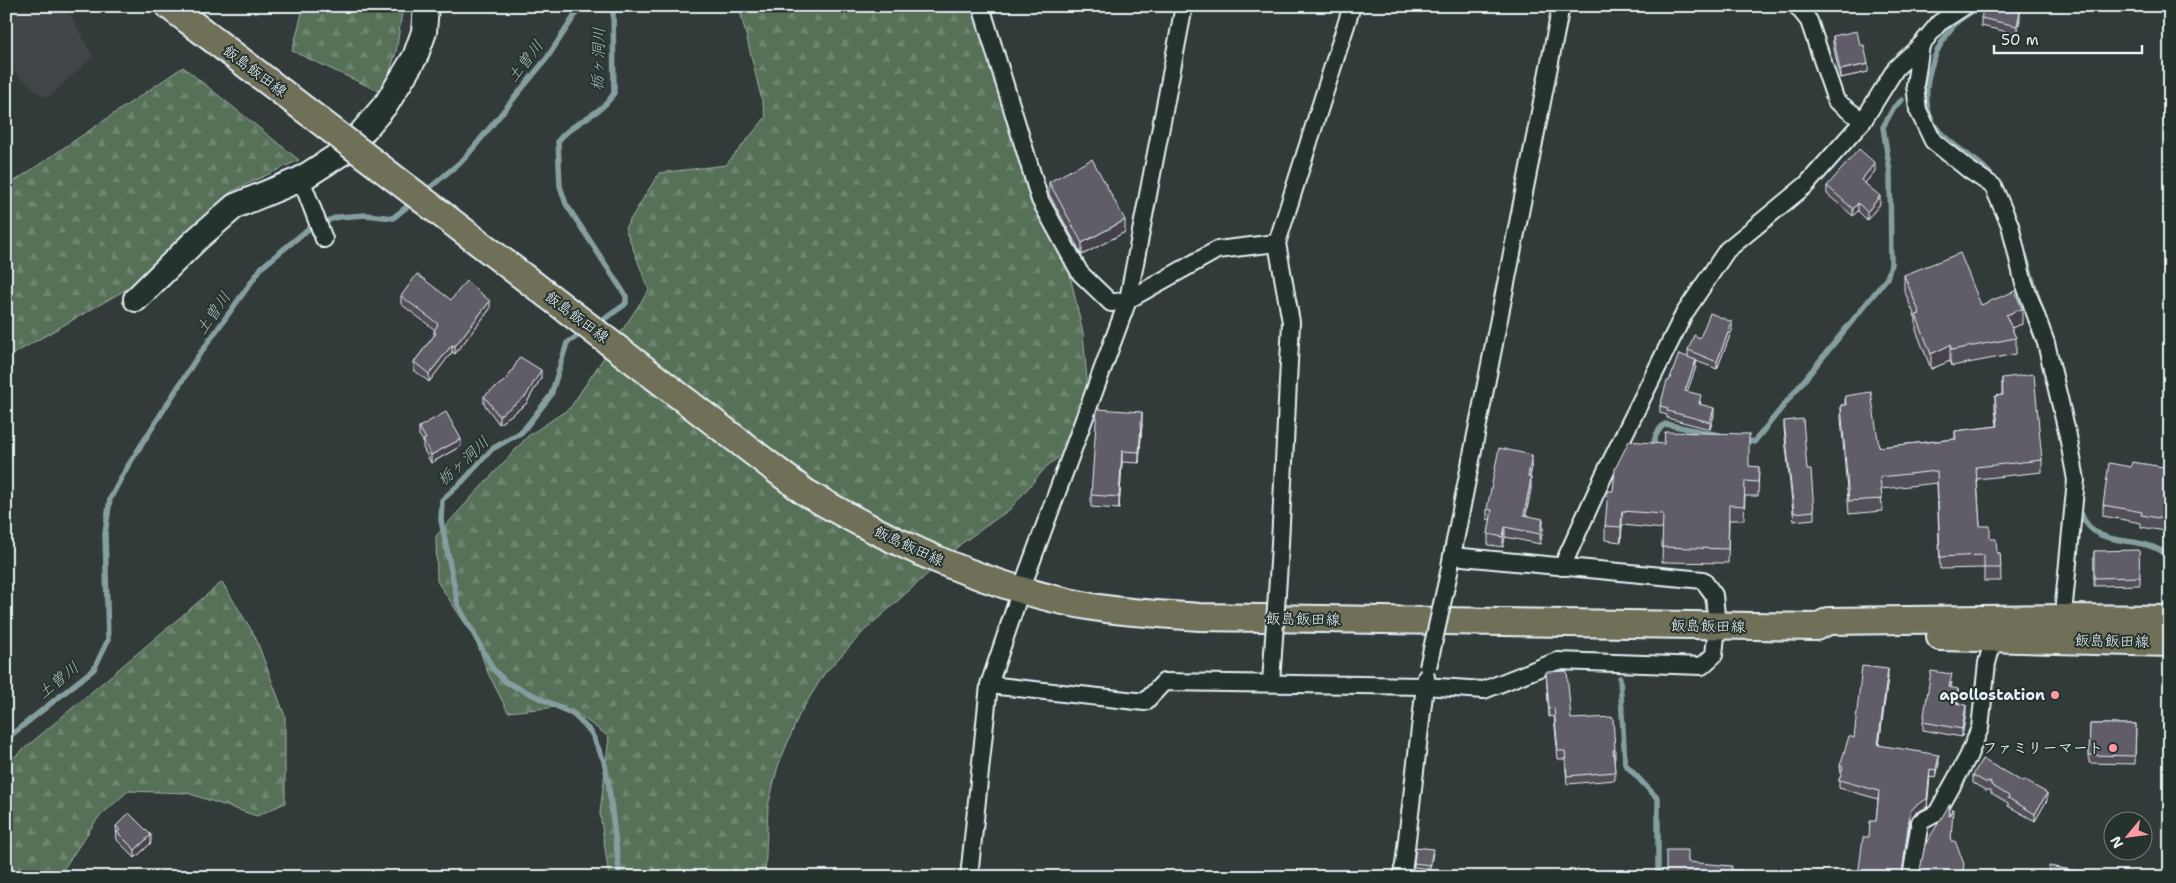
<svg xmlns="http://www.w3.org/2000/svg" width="2176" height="883" font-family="'Shantell Sans','Klee One',sans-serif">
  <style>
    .built { fill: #404547 }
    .forest { fill: url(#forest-firs); stroke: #9fb1a8 }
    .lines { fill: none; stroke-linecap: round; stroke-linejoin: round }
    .stream { stroke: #859fa1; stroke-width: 5.5 }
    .street-casing { stroke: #e8f1f8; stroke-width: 20 }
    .secondary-casing { stroke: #e8f1f8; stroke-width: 28 }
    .primary-casing { stroke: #e8f1f8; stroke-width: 30 }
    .street { stroke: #26332d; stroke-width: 16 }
    .secondary { stroke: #26332d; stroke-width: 24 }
    .primary { stroke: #706f59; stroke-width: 26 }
    .street-bridge-casing { stroke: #e8f1f8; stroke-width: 20; stroke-linecap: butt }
    .primary-bridge-casing { stroke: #e8f1f8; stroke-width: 30; stroke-linecap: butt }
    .street-bridge { stroke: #26332d; stroke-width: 16 }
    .primary-bridge { stroke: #706f59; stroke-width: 26 }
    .wall { fill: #535059; stroke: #e8f1f8 }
    .shaded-wall { fill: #444149; stroke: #e8f1f8 }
    .building { fill: #615d68; stroke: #e8f1f8 }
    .poi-dot { fill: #ff9aa2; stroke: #26332d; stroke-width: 2 }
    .labels { text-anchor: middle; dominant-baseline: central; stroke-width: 4; stroke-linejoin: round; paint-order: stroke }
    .street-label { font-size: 15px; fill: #e8f1f8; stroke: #26332d }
    .poi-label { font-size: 15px; font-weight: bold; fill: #e8f1f8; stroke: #26332d; text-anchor: end }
    .water-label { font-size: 16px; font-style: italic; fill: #a6babe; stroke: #26332d }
  </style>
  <defs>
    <pattern id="forest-firs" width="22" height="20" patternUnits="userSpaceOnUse" patternTransform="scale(1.25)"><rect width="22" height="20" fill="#567158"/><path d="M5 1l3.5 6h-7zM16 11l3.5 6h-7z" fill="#6e8671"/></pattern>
  </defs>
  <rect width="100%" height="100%" fill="#323b39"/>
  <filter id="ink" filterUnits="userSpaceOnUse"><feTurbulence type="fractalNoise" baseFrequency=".02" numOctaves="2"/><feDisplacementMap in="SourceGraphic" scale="10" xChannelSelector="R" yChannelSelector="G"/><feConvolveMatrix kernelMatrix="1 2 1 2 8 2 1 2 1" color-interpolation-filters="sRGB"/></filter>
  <g filter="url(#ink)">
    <polygon class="built" points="6,6 61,6 71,15 93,57 50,96 42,97 6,64"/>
    <g class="forest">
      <polygon points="304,6 403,6 396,52 383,93 292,51"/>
      <polygon points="739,6 986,6 1064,249 1083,333 1089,404 1080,440 1046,467 1010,509 962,543 864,631 824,674 799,715 778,766 768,806 765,877 609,877 600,813 609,737 567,706 508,712 488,673 476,640 437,581 436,536 528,436 570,408 649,290 625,228 659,173 726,165 766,117"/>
      <polygon points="183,67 299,160 232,191 127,289 6,358 6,187"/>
      <polygon points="222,582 255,636 285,716 285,803 257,816 187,793 128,791 98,818 58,877 6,877 6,764"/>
    </g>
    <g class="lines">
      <g class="stream">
        <path d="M1981 6C1973 11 1962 17 1956 23 1931 49 1914 102 1939 131 1956 151 1982 159 1996 182"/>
        <polyline points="425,192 465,158 547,58 581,6"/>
        <polyline points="2025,255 2042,311"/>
        <path d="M597 324 623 306 626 303V296L566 204 560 186 558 141C573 121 602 115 614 93L613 6"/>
        <polyline points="585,331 567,343 551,395 522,432 492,449 463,481 442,500 441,520 458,605 493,669 506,682 573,714 591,732 604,761 608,780 620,877"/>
        <polyline points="1743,440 1754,442 1887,278 1891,265 1890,172 1883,127 1894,107 1902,100"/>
        <path d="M1653 450C1654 439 1656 431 1665 424L1719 435"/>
        <path d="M2081 513C2096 553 2141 531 2170 557"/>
        <polyline points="1620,678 1625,764 1658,799 1658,877"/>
        <polyline points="6,739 94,669 108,640 105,534 110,499 126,469 194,362 262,267 312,226 338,217 366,215 393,218 414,201"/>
        <polyline points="2170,774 2170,796"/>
      </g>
      <defs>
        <g id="street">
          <polyline points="981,6 1040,200 1080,273 1111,303 1128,300 1217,250 1277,243"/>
          <polyline points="1797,6 1809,21 1836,101 1863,121"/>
          <polyline points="1921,45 1915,85 1918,110 1933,141 1969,170 1993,186 2010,225 2023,280 2046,343 2068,436 2076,480 2064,604 2064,618"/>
          <polyline points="301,179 324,239"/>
          <polyline points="1279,563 1291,322 1277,243 1352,6"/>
          <polyline points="1450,566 1561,6"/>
          <polyline points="1562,567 1603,477 1684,314 1727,250 1806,185 1863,121 1896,68 1921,45 1939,23 1965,6"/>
          <polyline points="1271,683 1273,653"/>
          <polyline points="989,685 1145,702 1164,682 1424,686 1484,690 1557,661 1702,666 1714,655 1717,626 1714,595 1703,580 1452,556"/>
          <polyline points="969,877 989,685 1021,590 1128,300 1184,6"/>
          <polyline points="1401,877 1404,865 1426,677"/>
          <polyline points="1911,877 1920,822 1937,813 1968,757 1980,728 1987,663 1994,638"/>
        </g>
        <polyline id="secondary" points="136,299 197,239 235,206 301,179 348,149 387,103 415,57 424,32 426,6"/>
        <g id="primary">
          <polyline points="169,6 189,21"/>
          <path d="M805 492C894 544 990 589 1093 607 1128 613 1164 614 1199 617L1816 627 1829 621 2064 618 2170 619"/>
          <polyline points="1940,637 2170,643"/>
        </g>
      </defs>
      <use href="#street" class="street-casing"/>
      <use href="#secondary" class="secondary-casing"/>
      <use href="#primary" class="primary-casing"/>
      <use href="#street" class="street"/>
      <use href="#secondary" class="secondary"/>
      <use href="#primary" class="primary"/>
      <defs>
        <g id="street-bridge">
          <polyline points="1273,653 1279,563"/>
          <polyline points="1428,667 1450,568"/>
        </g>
        <polyline id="primary-bridge" points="189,21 805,492"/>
      </defs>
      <use href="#street-bridge" class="street-bridge-casing"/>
      <use href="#primary-bridge" class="primary-bridge-casing"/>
      <use href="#street-bridge" class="street-bridge"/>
      <use href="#primary-bridge" class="primary-bridge"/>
    </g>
    <g class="wall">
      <polygon points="1981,18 2020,19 2017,34 1981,26"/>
      <polygon points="1833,36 1868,72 1840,78 1833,44"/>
      <polygon points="1875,171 1865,183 1880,204 1867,220 1858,211 1853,216 1827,194 1827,186"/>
      <polygon points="1049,182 1125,232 1082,255 1049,194"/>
      <polygon points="1904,275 1981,305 2022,324 2011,328 2016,338 2016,354 1952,366 1950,361 1931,369 1916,330 1916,319 1904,290"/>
      <polygon points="401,296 451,300 490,309 455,354 452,352 429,382 414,370 414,362 434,336 434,331 435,330 401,304"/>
      <polygon points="1732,330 1717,369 1696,361 1696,367 1687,391 1701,402 1700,404 1714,415 1710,429 1667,418 1667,415 1660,413 1660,406 1669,381 1688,357 1688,350 1700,338"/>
      <polygon points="541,378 526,404 499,424 484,404 484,396"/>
      <polygon points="2002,378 2042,460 2042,472 1977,479 1980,526 1990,539 1997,553 2000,553 2001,581 1984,581 1984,568 1940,569 1937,483 1881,489 1882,511 1849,514 1841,418 1841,405 1845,405 1845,396 1879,447 1955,439 1955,431 1997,426 1995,409 1995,396 2002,395"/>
      <polygon points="1784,421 1807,470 1814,511 1814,519 1794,521 1784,428"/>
      <polygon points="1142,424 1139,463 1122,462 1119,509 1091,507 1091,495"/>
      <polygon points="419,427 461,446 431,463 423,448 423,441 419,435"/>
      <polygon points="1664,444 1749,467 1759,467 1758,496 1745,496 1744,520 1729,520 1728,563 1662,562 1663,529 1622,525 1621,542 1605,540 1605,526 1613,491"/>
      <polygon points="1532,465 1530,478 1531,488 1526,515 1543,529 1540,544 1505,537 1503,547 1488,545 1488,534 1491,520 1487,519 1487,509"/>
      <polygon points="2131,467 2170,468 2170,532 2141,527 2141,523 2103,516 2103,505"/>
      <polygon points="2094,551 2140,577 2140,585 2094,586"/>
      <polygon points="1546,672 1571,719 1615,750 1615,758 1614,758 1615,772 1615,780 1567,784 1565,759 1558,759 1554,716 1549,717"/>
      <polygon points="1888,677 1879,745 1939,763 1936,778 1930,777 1927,807 1915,813 1910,820 1903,874 1858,877 1869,837 1876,821 1878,799 1839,788 1839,780 1841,774 1840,766 1854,738"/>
      <polygon points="1952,682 1951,688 1958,697 1957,703 1966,713 1962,737 1923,730 1923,722"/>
      <polygon points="2090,724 2136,724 2135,764 2089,763"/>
      <polygon points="1973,775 2047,800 2035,821 2008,806 2008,803 1991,793 1991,790 1985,790 1973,783"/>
      <polygon points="116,826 151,843 135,858 117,840"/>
      <polygon points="1433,853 1430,869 1414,867 1414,863"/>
    </g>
    <g class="shaded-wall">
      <polygon points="1913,6 1928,6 1928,7 1913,11"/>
      <polygon points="2020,11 2020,19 2017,34 2017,26"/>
      <polygon points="10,24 10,33 6,37 6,29"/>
      <polygon points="1868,64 1868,72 1840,78 1840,70"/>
      <polygon points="1875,163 1875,171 1861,188 1861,180"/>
      <polygon points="1880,196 1880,204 1867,220 1867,212"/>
      <polygon points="1858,203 1858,211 1853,216 1853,209"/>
      <polygon points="1125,220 1125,232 1082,255 1082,243"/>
      <polygon points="490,301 490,309 455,354 455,346"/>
      <polygon points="2022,309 2022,324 2006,330 2006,315"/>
      <polygon points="1732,322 1732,330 1717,369 1717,362"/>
      <polygon points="452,345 452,352 429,382 429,374"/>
      <polygon points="1950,345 1950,361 1931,369 1931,354"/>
      <polygon points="1696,360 1696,367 1685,398 1685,391"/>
      <polygon points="541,370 541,378 526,404 499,424 499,416"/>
      <polygon points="1714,408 1714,415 1710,429 1710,422"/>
      <polygon points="1142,412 1142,424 1139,463 1139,452"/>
      <polygon points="461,439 461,446 431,463 431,455"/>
      <polygon points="1122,451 1122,462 1119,509 1119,497"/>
      <polygon points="1532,455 1532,465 1528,488 1528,477"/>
      <polygon points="1531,478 1531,488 1524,525 1524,515"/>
      <polygon points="1622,511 1622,525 1621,542 1621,527"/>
      <polygon points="1543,519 1543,529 1540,544 1540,534"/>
      <polygon points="1505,527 1505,537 1503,547 1503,537"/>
      <polygon points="1888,669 1888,677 1878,753 1878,745"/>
      <polygon points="1958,689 1958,697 1956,711 1956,703"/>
      <polygon points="1966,705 1966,713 1962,737 1962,729"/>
      <polygon points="1939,755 1939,763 1936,778 1936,770"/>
      <polygon points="1930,769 1927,807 1915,813 1910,820 1902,877 1902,873 1910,812"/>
      <polygon points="2047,793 2047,800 2035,821 2035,814"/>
      <polygon points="151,835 151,843 135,858 135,850"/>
    </g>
    <g class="building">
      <polygon points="1984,6 2000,6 2020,11 2017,26 1981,18"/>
      <polygon points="6,20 10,24 6,29"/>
      <polygon points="1857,31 1860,45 1864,45 1868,64 1840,70 1833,36"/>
      <polygon points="1859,149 1875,163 1861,180 1880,196 1867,212 1858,203 1853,209 1827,186"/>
      <polygon points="1092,159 1125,220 1082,243 1049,182"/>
      <polygon points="1960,253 1981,305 2015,291 2022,309 2006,315 2016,338 1952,350 1950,345 1931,354 1916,315 1920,314 1904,275"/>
      <polygon points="417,274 451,300 466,281 490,301 455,346 452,345 429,374 414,362 436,333 434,331 438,324 401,296"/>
      <polygon points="1710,313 1732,322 1717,362 1688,350 1694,335 1700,338"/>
      <polygon points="1679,354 1696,360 1685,391 1701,395 1699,404 1714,408 1710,422 1667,411 1668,408 1660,406 1667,381 1669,381"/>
      <polygon points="520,357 541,370 526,396 499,416 484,396 507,379"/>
      <polygon points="2034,374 2042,460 1976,467 1980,526 1990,526 1990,539 1996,539 1997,553 2000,553 2001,568 1984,568 1984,555 1940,557 1937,471 1880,477 1882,499 1849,501 1841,405 1846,405 1845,396 1871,392 1879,447 1956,439 1955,431 1998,426 1995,396 2003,395 2002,378"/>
      <polygon points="1097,409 1142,412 1139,452 1122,451 1119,497 1091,495"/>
      <polygon points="446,412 461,439 431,455 423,440 426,439 419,427"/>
      <polygon points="1803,419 1807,470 1811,470 1814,511 1794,513 1784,421"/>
      <polygon points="1665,432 1749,434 1749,466 1759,467 1758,482 1745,481 1744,506 1729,505 1728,549 1662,547 1663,514 1622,511 1621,527 1605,526 1608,491 1613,491 1615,469 1629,441 1664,444"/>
      <polygon points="1499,448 1532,455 1528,477 1531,478 1524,515 1543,519 1540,534 1505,527 1503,537 1488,534 1492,510 1487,509"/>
      <polygon points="2132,462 2170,468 2170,520 2141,515 2142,512 2103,505 2109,463 2131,467"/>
      <polygon points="2139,550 2140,577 2094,578 2094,551"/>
      <polygon points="1862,666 1888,669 1878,745 1939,755 1936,770 1930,769 1927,799 1915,806 1910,812 1902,873 1907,877 1858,877 1863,837 1869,837 1870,821 1876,821 1879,791 1839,780 1843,767 1840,766 1849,736 1854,738"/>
      <polygon points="1567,671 1571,719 1613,717 1615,750 1613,750 1615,772 1567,776 1565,751 1558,751 1554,708 1549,709 1546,672"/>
      <polygon points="1931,671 1952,674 1949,687 1958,689 1956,703 1966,705 1962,729 1923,722"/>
      <polygon points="2090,724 2136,724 2135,756 2089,755"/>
      <polygon points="1982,759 2023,782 2024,780 2047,793 2035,814 2008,798 2009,796 1991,785 1991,782 1985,782 1973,775"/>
      <polygon points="1950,804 1949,816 1953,809 1951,841 1955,841 1964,864 1962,877 1915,877 1919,875 1925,845"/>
      <polygon points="129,813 151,835 135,850 117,832 120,830 116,826"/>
      <polygon points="1416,847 1433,849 1430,865 1414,863"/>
      <polygon points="1666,850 1688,850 1688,862 1732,866 1731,870 1741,870 1740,877 1666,877"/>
      <polygon points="2049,866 2111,877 2048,877"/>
    </g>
  </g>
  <g class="poi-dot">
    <circle cx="2055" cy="695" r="5"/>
    <circle cx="2113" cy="748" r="5"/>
  </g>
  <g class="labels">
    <g class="street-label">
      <text transform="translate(255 71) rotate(37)">飯島飯田線</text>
      <text transform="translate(577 317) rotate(37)">飯島飯田線</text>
      <text transform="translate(909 546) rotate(25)">飯島飯田線</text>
      <text transform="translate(1303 619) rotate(1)">飯島飯田線</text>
      <text transform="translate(1708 626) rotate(1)">飯島飯田線</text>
      <text transform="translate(2112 641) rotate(1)">飯島飯田線</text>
    </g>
    <g class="poi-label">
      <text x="2045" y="695">apollostation</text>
      <text x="2103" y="748">ファミリーマート</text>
    </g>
    <g class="water-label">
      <text transform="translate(598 59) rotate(-88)">栃ヶ洞川</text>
      <text transform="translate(525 61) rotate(-52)">土曽川</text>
      <text transform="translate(213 313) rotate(-55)">土曽川</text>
      <text transform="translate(463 461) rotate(-43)">栃ヶ洞川</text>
      <text transform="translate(58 680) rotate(-39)">土曽川</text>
    </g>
  </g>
  <rect width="2176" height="883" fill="none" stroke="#26332d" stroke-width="25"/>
  <rect x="12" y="12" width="2151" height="858" fill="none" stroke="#e8f1f8" stroke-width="2" filter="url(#ink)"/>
  <g transform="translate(2128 836) rotate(241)"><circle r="24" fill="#26332d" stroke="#747f7e"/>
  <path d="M0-4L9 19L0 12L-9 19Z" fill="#ff9aa2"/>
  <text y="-8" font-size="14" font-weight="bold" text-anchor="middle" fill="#e8f1f8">N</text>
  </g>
  <path d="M1994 45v8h148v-8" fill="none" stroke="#e8f1f8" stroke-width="2.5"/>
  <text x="2001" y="45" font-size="15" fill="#e8f1f8" stroke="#26332d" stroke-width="4" paint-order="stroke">50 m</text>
</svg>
